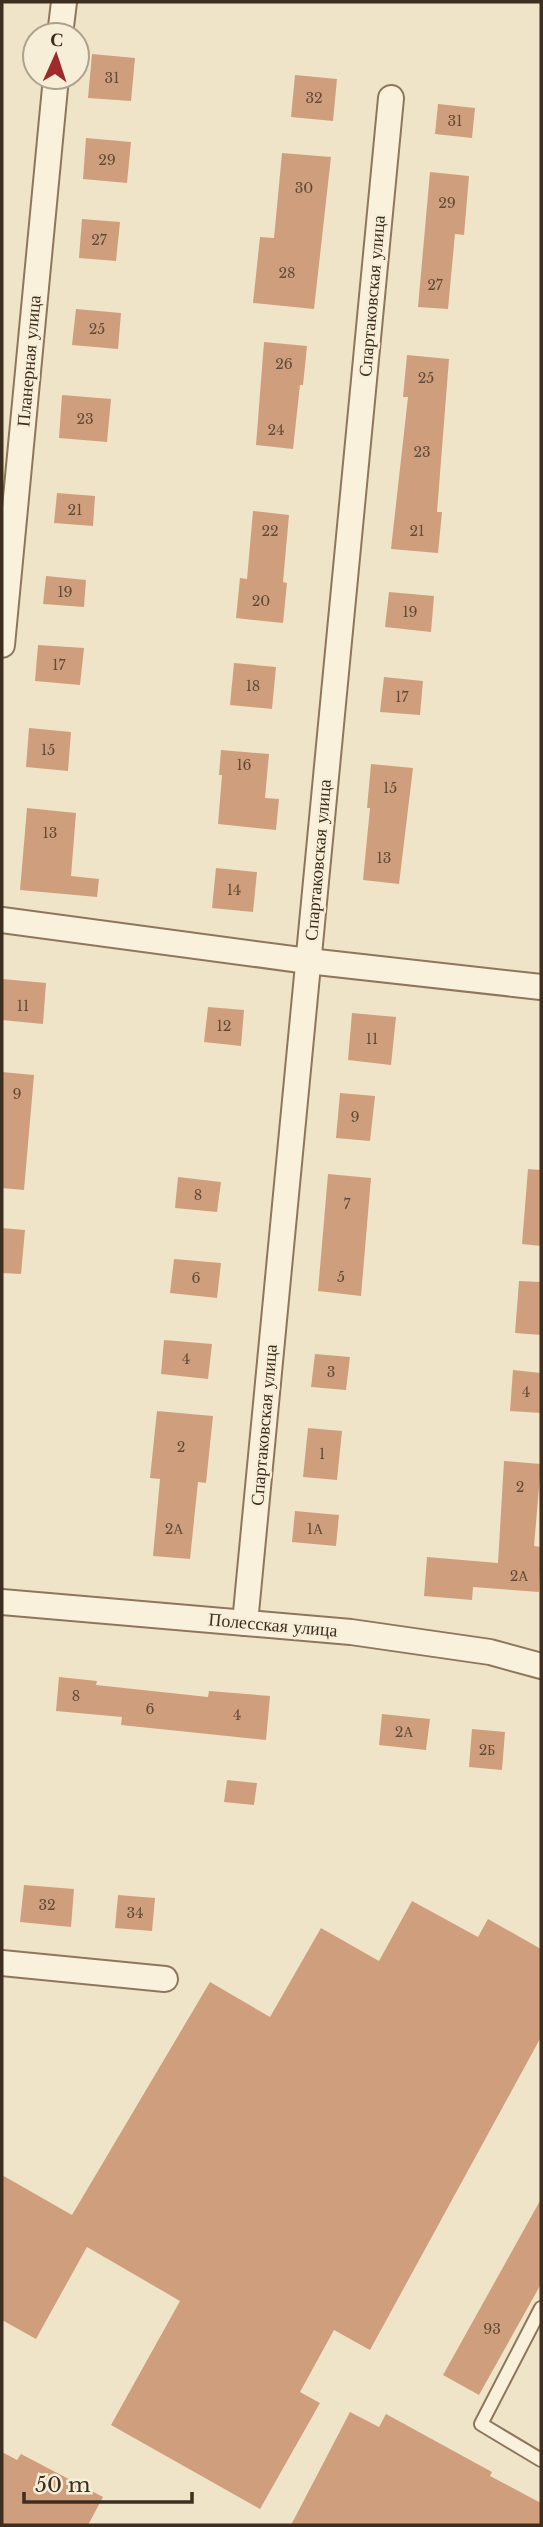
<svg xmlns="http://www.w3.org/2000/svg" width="543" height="2527" font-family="'Libre Baskerville',serif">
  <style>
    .building { fill: #cf9f7d }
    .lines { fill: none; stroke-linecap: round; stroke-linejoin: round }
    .service-casing { stroke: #8d765c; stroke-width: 16 }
    .minor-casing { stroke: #8d765c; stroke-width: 28 }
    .service { stroke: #faf1dc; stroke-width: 12 }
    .minor { stroke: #faf1dc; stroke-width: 24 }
    .labels { text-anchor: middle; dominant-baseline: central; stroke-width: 5; stroke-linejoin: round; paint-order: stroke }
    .number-label { font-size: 14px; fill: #624a37 }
    .street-label { font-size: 18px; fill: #3d2e20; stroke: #f7eed8 }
  </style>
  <rect width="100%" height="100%" fill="#f0e4c8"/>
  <g class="building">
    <polygon points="92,54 135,58 131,101 88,98"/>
    <polygon points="295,75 337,79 333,121 291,117"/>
    <polygon points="438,104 475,108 472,138 435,134"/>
    <polygon points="86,138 131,142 127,183 83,179"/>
    <polygon points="282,153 331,157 314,309 253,303 260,237 274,238"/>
    <polygon points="430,172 469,176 464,235 455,234 448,309 418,307"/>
    <polygon points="82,219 120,222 116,261 79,258"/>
    <polygon points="76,309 121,313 118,349 72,345"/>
    <polygon points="264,342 307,346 303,385 300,385 293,449 256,445"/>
    <polygon points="407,355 449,359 437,512 442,512 438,553 391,549 408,397 403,397"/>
    <polygon points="62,395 111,399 107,442 59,438"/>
    <polygon points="57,493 95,496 93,526 54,523"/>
    <polygon points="253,511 289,515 283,582 287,583 283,623 236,618 240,578 247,579"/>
    <polygon points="46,576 86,580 84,607 43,604"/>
    <polygon points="389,592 434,596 431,632 385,627"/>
    <polygon points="38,645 84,648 80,685 35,681"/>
    <polygon points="234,663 276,667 272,709 230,705"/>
    <polygon points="384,677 423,681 420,715 380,712"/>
    <polygon points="29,728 71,732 68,771 26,767"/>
    <polygon points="221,750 269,754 265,798 279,799 276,830 218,824 222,775 219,775"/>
    <polygon points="371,764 413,768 399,884 363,880 370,808 367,808"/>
    <polygon points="27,808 76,813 71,876 99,879 97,897 20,890"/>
    <polygon points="216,868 257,872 253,912 212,908"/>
    <polygon points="3,979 46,983 43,1024 2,1020"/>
    <polygon points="208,1007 244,1010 241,1046 204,1042"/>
    <polygon points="352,1013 396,1017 391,1065 348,1060"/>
    <polygon points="2,1072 34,1075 24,1190 2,1188"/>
    <polygon points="340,1093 375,1096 370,1141 336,1138"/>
    <polygon points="528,1169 541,1170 541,1246 522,1244"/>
    <polygon points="328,1174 371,1178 361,1296 318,1291"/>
    <polygon points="178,1177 221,1182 217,1212 175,1208"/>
    <polygon points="2,1228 25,1230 21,1274 2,1273"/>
    <polygon points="174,1259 221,1263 217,1298 170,1293"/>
    <polygon points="519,1281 541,1282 541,1335 515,1333"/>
    <polygon points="164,1340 212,1344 208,1379 161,1374"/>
    <polygon points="315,1354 350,1357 346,1390 311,1387"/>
    <polygon points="513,1370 541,1373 541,1413 510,1411"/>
    <polygon points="157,1411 213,1416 206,1483 198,1482 190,1559 153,1556 160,1479 150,1478"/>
    <polygon points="308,1428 342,1431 337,1480 303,1477"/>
    <polygon points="504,1461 541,1464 534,1546 541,1547 539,1592 473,1587 472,1600 424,1596 427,1557 498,1563"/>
    <polygon points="295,1511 339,1515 336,1546 292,1542"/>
    <polygon points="59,1677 97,1681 96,1685 208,1697 209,1691 270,1696 266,1740 121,1725 122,1717 56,1711"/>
    <polygon points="382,1714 430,1719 426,1750 379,1745"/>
    <polygon points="472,1729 505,1732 502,1770 469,1767"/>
    <polygon points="227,1780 257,1783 254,1805 224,1802"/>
    <polygon points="24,1885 74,1889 71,1927 20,1922"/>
    <polygon points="118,1895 155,1898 152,1931 115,1928"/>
    <polygon points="412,1901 478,1937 488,1919 541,1949 541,2037 370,2350 334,2330 300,2392 320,2403 260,2509 111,2425 180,2301 87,2247 36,2339 2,2320 2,2175 72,2215 210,1982 270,2017 321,1928 379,1961"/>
    <polygon points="541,2199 541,2284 479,2395 443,2375"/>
    <polygon points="350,2412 379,2427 386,2414 492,2472 490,2476 541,2503 541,2525 291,2525"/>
    <polygon points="2,2452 17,2460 21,2454 103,2497 88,2525 2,2525"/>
  </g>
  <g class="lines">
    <defs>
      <polyline id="service" points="541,2308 481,2424 541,2460"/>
      <g id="minor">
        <polyline points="60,35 64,2"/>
        <polyline points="2,645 56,77"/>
        <polyline points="2,920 308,961 541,987"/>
        <polyline points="2,1602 351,1632 490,1652 541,1666"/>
        <polyline points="245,1623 391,98"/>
        <polyline points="2,1963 165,1979"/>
      </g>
    </defs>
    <use href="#service" class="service-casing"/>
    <use href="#minor" class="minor-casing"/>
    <use href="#service" class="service"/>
    <use href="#minor" class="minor"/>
  </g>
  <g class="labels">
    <g class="number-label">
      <text x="112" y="78">31</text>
      <text x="314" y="98">32</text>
      <text x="455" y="121">31</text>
      <text x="107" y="160">29</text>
      <text x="304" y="188">30</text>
      <text x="447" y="203">29</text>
      <text x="99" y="240">27</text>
      <text x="287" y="273">28</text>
      <text x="435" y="285">27</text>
      <text x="97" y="329">25</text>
      <text x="284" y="364">26</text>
      <text x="426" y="378">25</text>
      <text x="85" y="419">23</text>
      <text x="276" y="430">24</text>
      <text x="422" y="452">23</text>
      <text x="75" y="510">21</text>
      <text x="270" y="531">22</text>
      <text x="417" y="531">21</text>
      <text x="65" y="592">19</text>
      <text x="261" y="601">20</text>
      <text x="410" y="612">19</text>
      <text x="59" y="665">17</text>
      <text x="253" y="686">18</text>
      <text x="402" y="697">17</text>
      <text x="48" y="750">15</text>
      <text x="244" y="765">16</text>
      <text x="390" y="788">15</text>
      <text x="50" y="833">13</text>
      <text x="384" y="858">13</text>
      <text x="234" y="890">14</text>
      <text x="23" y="1006">11</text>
      <text x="224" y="1026">12</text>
      <text x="372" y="1039">11</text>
      <text x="17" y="1094">9</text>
      <text x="355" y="1117">9</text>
      <text x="198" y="1195">8</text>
      <text x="347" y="1204">7</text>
      <text x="341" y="1277">5</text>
      <text x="196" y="1278">6</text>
      <text x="186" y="1359">4</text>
      <text x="331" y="1372">3</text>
      <text x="526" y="1392">4</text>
      <text x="181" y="1447">2</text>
      <text x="322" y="1454">1</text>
      <text x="520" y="1487">2</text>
      <text x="174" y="1529">2А</text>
      <text x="315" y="1529">1А</text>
      <text x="519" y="1576">2А</text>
      <text x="76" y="1696">8</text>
      <text x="150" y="1709">6</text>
      <text x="237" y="1715">4</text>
      <text x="404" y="1732">2А</text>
      <text x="487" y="1750">2Б</text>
      <text x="47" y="1905">32</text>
      <text x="135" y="1913">34</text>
      <text x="492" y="2329">93</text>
    </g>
    <g class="street-label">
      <text transform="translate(372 296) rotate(-85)">Спартаковская улица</text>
      <text transform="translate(29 361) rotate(-85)">Планерная улица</text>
      <text transform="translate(318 860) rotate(-85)">Спартаковская улица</text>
      <text transform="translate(264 1425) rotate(-85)">Спартаковская улица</text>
      <text transform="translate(273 1625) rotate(5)">Полесская улица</text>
    </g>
  </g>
  <rect width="543" height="2527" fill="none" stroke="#3d2e20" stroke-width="7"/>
  <g transform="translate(56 56) rotate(3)"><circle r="33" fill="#f7eed8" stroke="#ada18e" stroke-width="2"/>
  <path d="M0-5L12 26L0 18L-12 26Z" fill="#9e2a2b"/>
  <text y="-10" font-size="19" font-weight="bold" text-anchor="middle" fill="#3d2e20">С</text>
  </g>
  <path d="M24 2492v10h168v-10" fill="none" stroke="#3d2e20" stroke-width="3.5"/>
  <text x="35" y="2492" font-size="21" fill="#3d2e20" stroke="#f7eed8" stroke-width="5" paint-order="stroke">50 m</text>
</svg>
